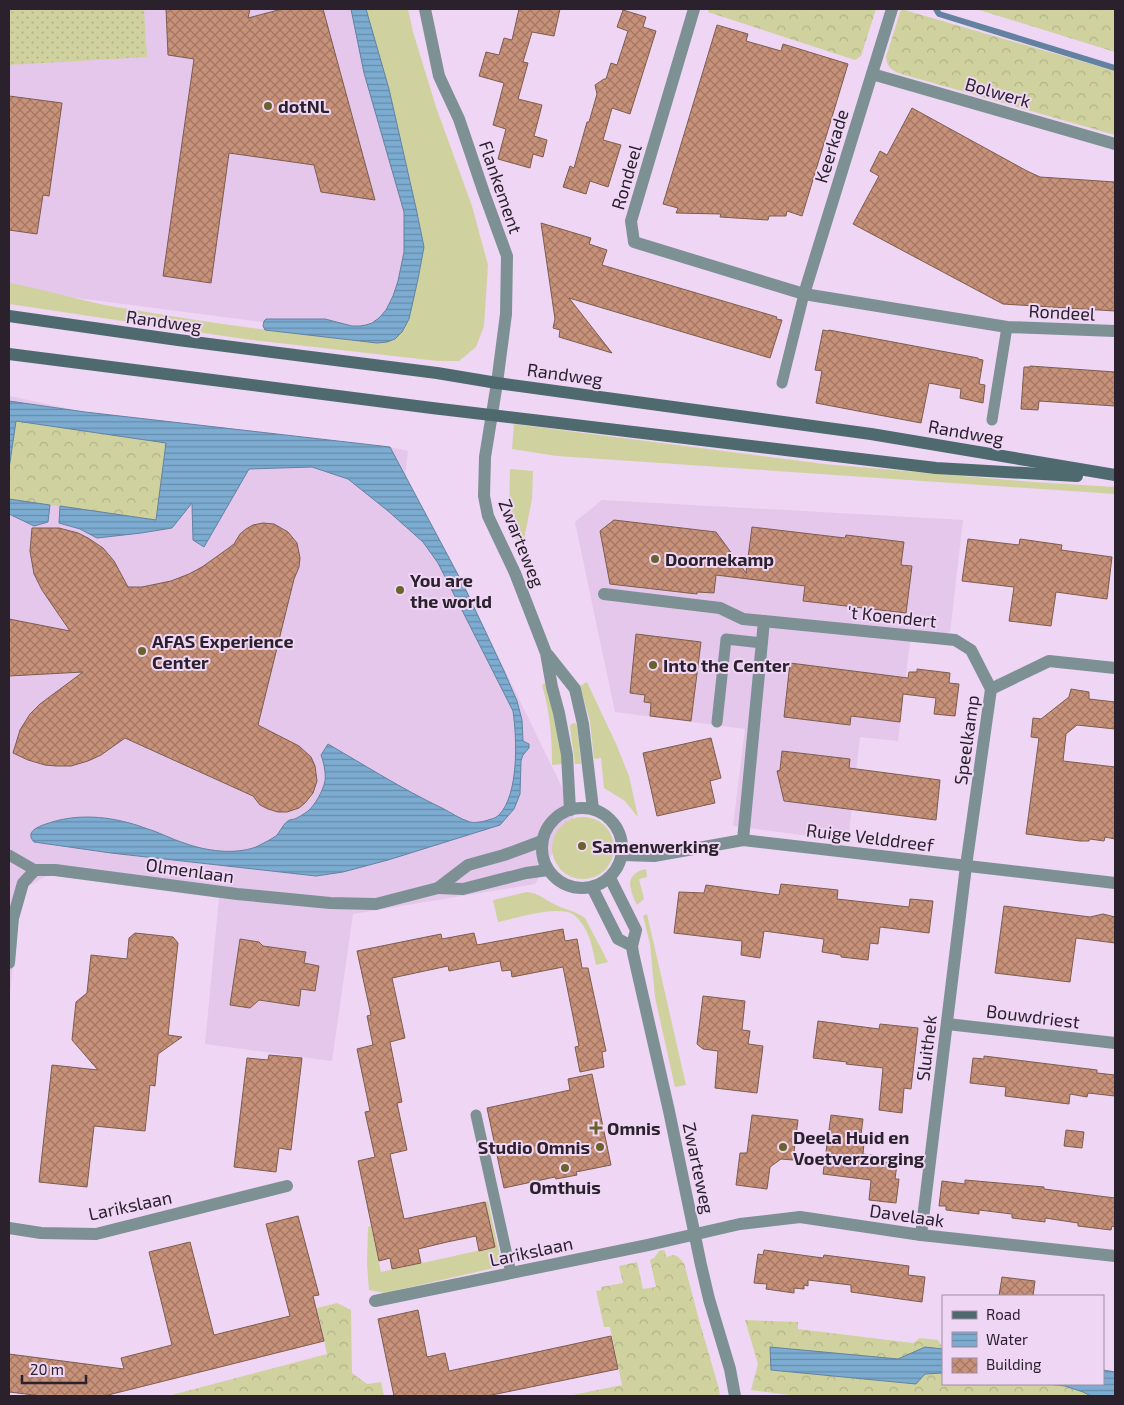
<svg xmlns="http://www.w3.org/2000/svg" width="1124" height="1405" font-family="'Exo 2',sans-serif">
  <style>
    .built { fill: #e4c7eb }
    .grass { fill: #cfd29e }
    .forest { fill: url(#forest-crowns) }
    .garden { fill: url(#garden-dots) }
    .water { fill: url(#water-rules); stroke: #6382a0 }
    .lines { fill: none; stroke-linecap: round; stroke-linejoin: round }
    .stream { stroke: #6382a0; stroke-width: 6 }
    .building { fill: url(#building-cross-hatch); stroke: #7d5c4e }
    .service { stroke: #7d9093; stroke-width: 11 }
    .minor { stroke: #7d9093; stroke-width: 12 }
    .tertiary { stroke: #7d9093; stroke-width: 12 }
    .secondary { stroke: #4e6a6e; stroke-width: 12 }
    .poi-dot { fill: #6a622e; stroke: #eed6f4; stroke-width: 2 }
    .labels { text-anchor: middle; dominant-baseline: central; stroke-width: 4; stroke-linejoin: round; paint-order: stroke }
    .street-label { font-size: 18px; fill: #2a212c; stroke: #eed6f4 }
    .poi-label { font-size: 18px; font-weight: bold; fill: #2a212c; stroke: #eed6f4; text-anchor: start }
  </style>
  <defs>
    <pattern id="forest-crowns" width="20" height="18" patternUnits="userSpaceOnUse" patternTransform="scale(1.25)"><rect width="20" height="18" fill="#cfd29e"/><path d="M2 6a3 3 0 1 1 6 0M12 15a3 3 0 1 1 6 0" fill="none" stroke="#b2b488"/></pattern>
    <pattern id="garden-dots" width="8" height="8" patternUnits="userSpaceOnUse" patternTransform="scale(1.25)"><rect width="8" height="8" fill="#cfd29e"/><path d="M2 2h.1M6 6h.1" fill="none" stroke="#b2b488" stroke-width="1.8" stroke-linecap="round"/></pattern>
    <pattern id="water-rules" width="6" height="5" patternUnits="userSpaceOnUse" patternTransform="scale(1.25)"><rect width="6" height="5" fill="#7cacd1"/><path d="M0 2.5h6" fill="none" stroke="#668caa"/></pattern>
    <pattern id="building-cross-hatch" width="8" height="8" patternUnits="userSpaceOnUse" patternTransform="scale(1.25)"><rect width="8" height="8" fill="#c8927a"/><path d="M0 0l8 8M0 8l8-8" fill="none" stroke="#a37764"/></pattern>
  </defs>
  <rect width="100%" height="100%" fill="#eed6f4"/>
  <g class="built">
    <polygon points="9,9 383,9 423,343 9,289"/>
    <polygon points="9,396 85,412 390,447 408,451 405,476 463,584 575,814 535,884 353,914 332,1061 205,1044 219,898 48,875 27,887 18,922 9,1003"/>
    <polygon points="602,500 963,520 950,632 910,642 898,741 860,737 848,841 733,826 745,729 615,712 575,522"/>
  </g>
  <g class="grass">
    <path d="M366 9H408L413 32 436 107 472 206 488 265 484 326 476 347 459 361H438L244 339 9 304V283C45 289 80 301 116 307 203 322 290 334 377 343L409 319 418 279 424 247 416 208 389 89Z"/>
    <polygon points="514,424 824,464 1033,482 1115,487 1115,494 557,456 512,449"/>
    <polygon points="510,469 533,471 532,499 521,554 509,515"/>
    <polygon points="587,682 617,746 629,776 638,817 625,801 604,788 601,758 594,759 590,721 580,686"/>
    <path d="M545 683 558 729 562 764 552 765C552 736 550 713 542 685Z"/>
    <polygon points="575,723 577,725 581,764 575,764 570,727 571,724"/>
    <circle cx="583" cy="848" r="31"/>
    <path d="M646 869 647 877 639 879 644 899 637 905C630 890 623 874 646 869Z"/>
    <path d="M527 892C539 893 545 900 556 905 566 910 576 911 585 918L608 962 596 965C593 950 590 933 580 921 577 917 573 913 567 912 548 908 517 918 498 922L493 900Z"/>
    <polygon points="647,914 686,1085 675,1087 658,1011 655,997 650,944 643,916"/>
    <polygon points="488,1201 502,1266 385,1293 369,1290 367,1264 368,1227 371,1226 381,1272 495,1247 485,1202"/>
  </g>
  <g class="forest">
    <polygon points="709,9 876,9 861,56 855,60 708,12"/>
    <path d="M901 9 1115 71V135L898 73C890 69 887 66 886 57Z"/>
    <polygon points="976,9 1115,9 1115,52"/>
    <polygon points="16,421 166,443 156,520 9,499 9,469"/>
    <polygon points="662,1250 665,1251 666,1257 674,1255 677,1256 684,1263 699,1320 719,1389 720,1396 568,1396 622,1385 610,1327 604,1327 596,1291 601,1290 601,1287 623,1283 619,1266 637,1262 643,1289 656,1287 650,1260 654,1258 659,1251"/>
    <polygon points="337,1303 351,1310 352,1373 367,1384 381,1382 384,1396 168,1396 327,1354 317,1308"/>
    <polygon points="745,1320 798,1322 798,1329 913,1343 920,1338 938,1340 943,1349 943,1384 1103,1384 1103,1370 1114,1371 1115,1396 798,1396 751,1390 758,1364"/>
  </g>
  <polygon class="garden" points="9,9 144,9 147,57 9,65"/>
  <g class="water">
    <polygon points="351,9 366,9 389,89 416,208 424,247 418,279 409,319 402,332 395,339 387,342 377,343 265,330 263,326 264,321 266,319 325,319 352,326 360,326 366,325 372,323 379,318 386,310 393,296 398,281 404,252 404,212 364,73"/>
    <path d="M9 401 85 412 390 447 464 586 504 671 517 701 522 720 523 741 529 744V748L523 755 521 761 520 794 514 809 500 825 388 860 343 872 316 876 111 853 34 842C23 830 43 825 52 822 82 813 115 817 145 828 159 832 171 839 184 843 206 851 234 855 256 847 262 844 270 840 276 836 280 832 283 824 288 821 288 820 294 819 295 819 299 817 304 814 308 811 315 805 323 791 325 781 326 773 324 763 321 755L328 744C366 766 402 789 442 808 450 812 460 819 470 822 474 823 480 822 485 821 490 819 495 819 499 815 519 794 517 739 513 711L469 624 438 563 423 542 388 511 348 479 312 467 249 469 204 547 193 540 192 503 172 528 141 533 97 538 80 529 59 523 60 506 156 520 166 443 16 421 9 469Z"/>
    <polygon points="9,499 50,505 48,522 34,526 9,514"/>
    <polygon points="770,1347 898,1359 925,1347 943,1349 943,1373 925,1374 916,1384 771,1370"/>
    <polygon points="1103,1370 1115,1372 1115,1396 1091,1396 1083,1392 1065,1386 1048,1384 1103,1384"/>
  </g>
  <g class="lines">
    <polyline class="stream" points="936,9 939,14 1115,68"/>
  </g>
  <g class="building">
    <polygon points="166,9 250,9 248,18 282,9 323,9 375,200 321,192 314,165 229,153 211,283 163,276 194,59 168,55"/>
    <polygon points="519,9 560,9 554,36 532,32 523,62 528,63 518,99 542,105 534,136 547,140 543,157 533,154 530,168 498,159 506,129 493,125 504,83 479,76 486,52 499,55 504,38 512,40"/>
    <polygon points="623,10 646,17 643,27 656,31 630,114 612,108 603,140 621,145 608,187 590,181 586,194 563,187 570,166 574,168 587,122 589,122 597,94 595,85 604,79 606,79 611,63 617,65 628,31 617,27"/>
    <polygon points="717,25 748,34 746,41 781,51 783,44 848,64 802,216 787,211 786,216 769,216 768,220 720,217 721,214 676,213 678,208 663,204"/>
    <polygon points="9,96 62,103 49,196 43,195 37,234 9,230"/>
    <polygon points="912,108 1027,171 1040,177 1115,182 1115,311 1003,304 853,224 879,176 870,171 880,151 887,155"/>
    <polygon points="541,223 591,238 589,244 607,250 602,265 777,317 776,319 782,320 770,358 569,298 612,353 559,337 560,330 553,328 555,319"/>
    <polygon points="823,330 828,331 829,330 978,358 978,359 983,360 979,384 985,385 983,403 960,398 961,389 929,383 921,423 816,403 822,371 815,370"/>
    <polygon points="1030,366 1115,372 1115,406 1039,401 1038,410 1021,409 1024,367 1030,367"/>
    <polygon points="614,520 716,532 746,573 752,527 845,538 846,535 904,542 901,565 912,566 906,613 803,601 805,586 716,575 714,593 697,592 697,594 610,584 600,531"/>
    <polygon points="263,523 274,524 288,532 297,543 300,558 299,567 294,579 258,725 299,746 311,757 315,766 317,781 313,793 305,803 299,808 287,812 278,812 268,809 260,805 253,796 125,738 101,755 88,761 71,766 56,766 45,765 28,760 13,753 20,730 30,714 40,704 83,672 9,676 9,619 70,631 42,590 34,574 30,551 32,528 59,528 78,533 88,538 103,548 114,561 128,587 142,587 171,581 189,574 202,567 226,550 234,544 240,534 246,529 253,525"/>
    <polygon points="968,539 1019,545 1020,539 1062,545 1061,550 1112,557 1107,599 1056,592 1051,626 1009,621 1014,587 962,581"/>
    <polygon points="636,634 701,642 691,721 650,716 651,703 644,702 645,695 630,693"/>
    <polygon points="790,663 908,678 909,672 917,672 917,669 950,673 949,683 959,684 955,716 934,714 936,698 903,694 900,722 851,716 850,725 784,717"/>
    <polygon points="1071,689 1089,692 1089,699 1115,702 1115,729 1077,725 1066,734 1063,761 1115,767 1115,839 1105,837 1104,841 1090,839 1089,841 1080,841 1026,834 1039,738 1031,737 1033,718 1041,719 1069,697"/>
    <polygon points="711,738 721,778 710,781 715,803 657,816 643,753"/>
    <polygon points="782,751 850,759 849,768 940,780 936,820 784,801 777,771 780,770"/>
    <polygon points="781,884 838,890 837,899 909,907 910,899 933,901 929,933 880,927 878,944 870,943 868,960 841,957 841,955 822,952 824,939 764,931 760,958 741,955 742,941 674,933 679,892 704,893 706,885 779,895"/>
    <polygon points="1004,906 1090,917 1103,914 1115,917 1115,943 1076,938 1070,982 995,973"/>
    <polygon points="563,929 565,941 577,939 582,968 588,968 606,1051 602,1052 604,1067 580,1072 575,1047 579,1046 563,967 512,977 511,970 502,971 500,961 449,971 448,966 392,978 405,1038 390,1042 402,1102 397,1103 407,1150 390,1154 404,1219 485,1202 495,1247 479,1251 476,1236 447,1242 418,1249 421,1263 392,1269 390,1258 379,1261 358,1161 375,1157 365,1112 370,1111 357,1049 373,1045 367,1016 371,1015 357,951 441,934 442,939 474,933 477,945"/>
    <polygon points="135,933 173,937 178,943 168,1035 182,1037 158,1054 155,1086 150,1085 145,1131 94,1126 87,1187 39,1182 52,1065 98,1070 72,1040 76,1002 87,993 91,955 127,959 129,938"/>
    <polygon points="240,939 259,942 263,946 306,952 304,963 319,966 315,991 301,989 299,1006 259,1000 250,1008 230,1005"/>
    <polygon points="703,996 745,1001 742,1030 750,1031 748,1044 763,1046 757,1093 715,1088 718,1051 703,1049 697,1044"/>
    <polygon points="818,1021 879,1029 880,1024 918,1028 911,1089 904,1088 902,1113 879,1110 883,1068 846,1064 847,1062 813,1058"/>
    <polygon points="269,1055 302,1058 291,1150 279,1148 276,1172 234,1167 247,1058 268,1060"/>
    <polygon points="984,1056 1097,1070 1097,1073 1115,1075 1115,1096 1088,1093 1087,1097 1070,1094 1069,1104 1005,1096 1006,1087 970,1083 973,1058 984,1059"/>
    <polygon points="592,1074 611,1165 576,1172 577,1175 556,1179 555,1177 504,1188 487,1108 570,1090 568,1079"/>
    <polygon points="752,1115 798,1120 793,1160 781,1159 770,1167 767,1189 736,1185 740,1153 747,1153"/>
    <polygon points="831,1115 863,1119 860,1142 864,1143 863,1154 885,1157 884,1162 897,1164 895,1179 899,1179 896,1203 869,1200 871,1180 823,1174"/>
    <polygon points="1066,1130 1084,1132 1082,1148 1064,1146"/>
    <polygon points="965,1180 1044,1187 1044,1189 1115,1198 1115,1227 1112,1226 1111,1230 1078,1226 1078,1223 1045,1218 1045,1222 1012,1218 1012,1214 979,1210 979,1214 946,1210 946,1206 939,1206 942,1181 965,1184"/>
    <polygon points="298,1216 319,1295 313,1296 324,1341 104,1396 42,1396 9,1392 9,1354 124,1369 121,1358 172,1345 149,1252 190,1242 214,1335 290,1316 266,1224"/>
    <polygon points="764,1250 823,1258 824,1255 909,1266 908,1275 925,1277 922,1302 851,1292 851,1285 808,1280 808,1286 804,1285 804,1289 794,1288 794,1293 766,1289 767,1284 754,1283 758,1254 763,1255"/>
    <polygon points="1002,1277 1035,1281 1033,1296 999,1296"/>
    <polygon points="418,1310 427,1357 445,1353 449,1371 611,1336 618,1369 487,1396 394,1396 378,1319"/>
  </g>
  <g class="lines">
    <g class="service">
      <polyline points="782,383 804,294"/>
      <polyline points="992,420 1007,327"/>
      <polyline points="717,722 726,639 762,643"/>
      <polyline points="9,855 35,870"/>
      <polyline points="476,1115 511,1273"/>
    </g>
    <g class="minor">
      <polyline points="425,9 439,76 459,119 484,193 507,256 506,314 497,383"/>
      <polyline points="694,9 631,221 634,242 804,294 1007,327 1115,331"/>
      <polyline points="872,74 1115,144"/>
      <polyline points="804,294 892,9"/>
      <polyline points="604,594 720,608 743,619 955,640 971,650 991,689"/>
      <polyline points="743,840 764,621"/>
      <polyline points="622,855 654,856 743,840 1115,883"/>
      <polyline points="438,888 463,889 526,873 548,870"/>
      <polyline points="9,963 13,918 23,883 35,870 55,870 237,894 330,903 376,904 438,888 468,865 504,855 542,841"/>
      <polyline points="947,1024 1115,1043"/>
      <polyline points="9,1228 41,1233 96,1234 287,1186"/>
      <polyline points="921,1235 966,866 991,689 1049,661 1115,668"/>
      <polyline points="375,1301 648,1245 740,1224 800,1217 921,1235 1115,1256"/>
    </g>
    <g class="tertiary">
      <polyline points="497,383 485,457 484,496 488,516 515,573 546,653 552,687 559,713 567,755 570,810"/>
      <polyline points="548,655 575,689 583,724 593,809"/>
      <circle cx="582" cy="848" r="40"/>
      <polyline points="610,878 636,930 632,946 633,953 669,1111 701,1265 709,1299 730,1369 735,1396"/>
      <polyline points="592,887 618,939 632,946"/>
    </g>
    <g class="secondary">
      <polyline points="9,316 178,340 437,373 497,383 871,434 1115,475"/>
      <polyline points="9,354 432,408 936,468 1077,476"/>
    </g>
  </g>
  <g class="poi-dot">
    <circle cx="268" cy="106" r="5"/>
    <circle cx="655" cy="559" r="5"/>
    <circle cx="400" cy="590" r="5"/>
    <circle cx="142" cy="651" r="5"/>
    <circle cx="653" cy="665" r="5"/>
    <circle cx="582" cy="846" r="5"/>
    <path d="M593.5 1120.5h5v5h5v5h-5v5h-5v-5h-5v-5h5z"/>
    <circle cx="600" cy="1147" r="5"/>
    <circle cx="783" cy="1147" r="5"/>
    <circle cx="565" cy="1168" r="5"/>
  </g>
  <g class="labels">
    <g class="street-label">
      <text transform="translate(998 92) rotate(16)">Bolwerk</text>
      <text transform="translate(831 146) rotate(-73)">Keerkade</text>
      <text transform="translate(626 177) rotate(-74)">Rondeel</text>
      <text transform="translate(501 187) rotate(71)">Flankement</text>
      <text transform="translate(1062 312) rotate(3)">Rondeel</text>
      <text transform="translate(164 321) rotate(8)">Randweg</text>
      <text transform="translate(565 374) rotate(8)">Randweg</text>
      <text transform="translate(966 432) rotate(10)">Randweg</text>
      <text transform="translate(522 543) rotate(68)">Zwarteweg</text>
      <text transform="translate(892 616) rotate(6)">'t Koendert</text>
      <text transform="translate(966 740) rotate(-82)">Speelkamp</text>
      <text transform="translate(870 837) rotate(7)">Ruige Velddreef</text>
      <text transform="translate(190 870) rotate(8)">Olmenlaan</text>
      <text transform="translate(1033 1016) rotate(7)">Bouwdriest</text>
      <text transform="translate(926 1048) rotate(-83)">Sluithek</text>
      <text transform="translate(699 1168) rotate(78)">Zwarteweg</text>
      <text transform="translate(130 1205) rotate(-12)">Larikslaan</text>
      <text transform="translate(907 1215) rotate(8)">Davelaak</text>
      <text transform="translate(531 1251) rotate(-12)">Larikslaan</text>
    </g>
    <g class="poi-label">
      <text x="278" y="106">dotNL</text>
      <text x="665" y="559">Doornekamp</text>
      <text x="410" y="580">You are<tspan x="410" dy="21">the world</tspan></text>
      <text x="152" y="641">AFAS Experience<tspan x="152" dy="21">Center</tspan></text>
      <text x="663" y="665">Into the Center</text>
      <text x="592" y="846">Samenwerking</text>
      <text x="607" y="1128">Omnis</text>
      <text x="793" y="1137">Deela Huid en<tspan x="793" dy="21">Voetverzorging</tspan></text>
      <text x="590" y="1147" text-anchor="end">Studio Omnis</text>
      <text x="565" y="1187" text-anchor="middle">Omthuis</text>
    </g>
  </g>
  <rect width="1124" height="1405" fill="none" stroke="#2a212c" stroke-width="20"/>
  <rect x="942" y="1295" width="162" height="90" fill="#eed6f4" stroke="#a08ea4"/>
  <rect x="952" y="1311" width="25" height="8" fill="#4e6a6e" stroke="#a08ea4"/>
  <text x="986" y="1320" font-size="15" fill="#2a212c">Road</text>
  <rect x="952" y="1332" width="25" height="15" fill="url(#water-rules)" stroke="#a08ea4"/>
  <text x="986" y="1345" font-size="15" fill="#2a212c">Water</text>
  <rect x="952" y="1358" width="25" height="15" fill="url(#building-cross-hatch)" stroke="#a08ea4"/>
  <text x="986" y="1370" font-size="15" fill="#2a212c">Building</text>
  <path d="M22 1375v8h64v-8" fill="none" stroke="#2a212c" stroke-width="2.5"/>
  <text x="30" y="1375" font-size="15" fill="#2a212c" stroke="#eed6f4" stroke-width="4" paint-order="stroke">20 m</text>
</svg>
